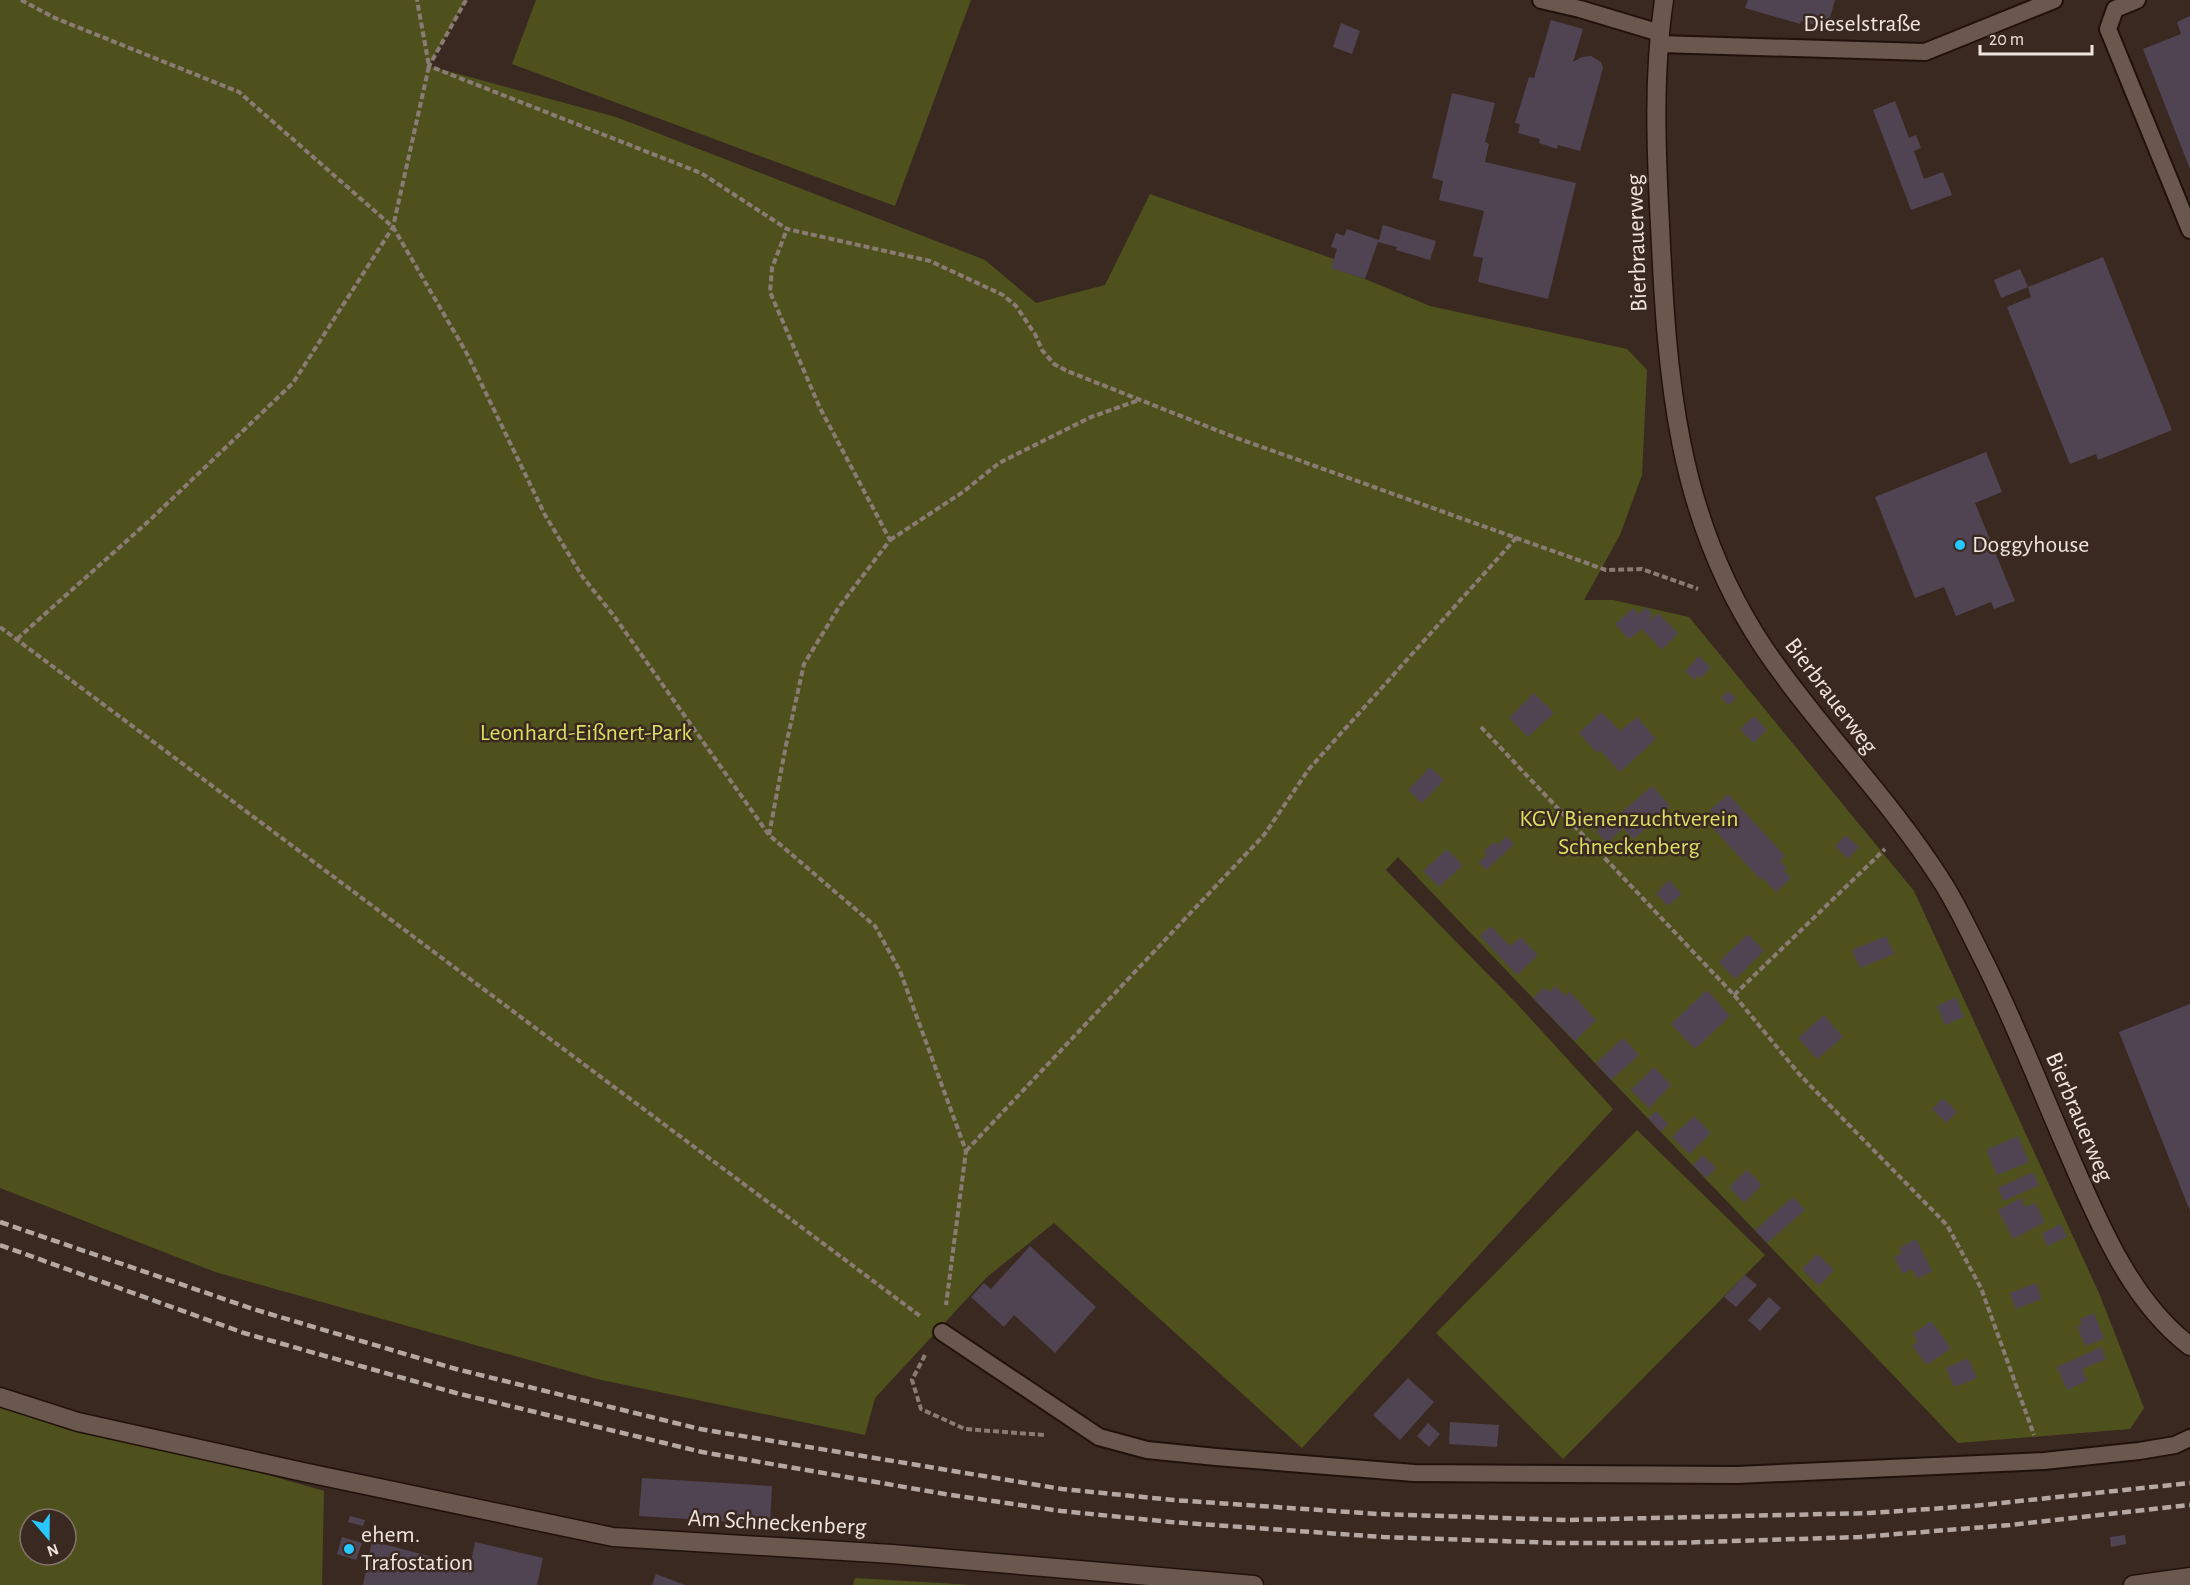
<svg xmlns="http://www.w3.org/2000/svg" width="2190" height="1585" font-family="'Alegreya Sans',sans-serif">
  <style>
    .green { fill: #4f511d; fill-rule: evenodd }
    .building { fill: #504453 }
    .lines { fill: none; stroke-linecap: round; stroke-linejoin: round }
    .lane-casing { stroke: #20110a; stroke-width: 20 }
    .street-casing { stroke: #20110a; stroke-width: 21 }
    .path { stroke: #8a7c75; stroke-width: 4; stroke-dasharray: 6 3; stroke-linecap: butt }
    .lane { stroke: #6a574e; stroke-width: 16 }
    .street { stroke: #6a574e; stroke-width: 18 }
    .rail { stroke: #b5a7a1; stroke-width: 4.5; stroke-dasharray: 9 4.5; stroke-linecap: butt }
    .poi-dot { fill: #27c8ff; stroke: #3a2921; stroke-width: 2 }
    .labels { text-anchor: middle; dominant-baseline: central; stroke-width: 5; stroke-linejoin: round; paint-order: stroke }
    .street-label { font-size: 24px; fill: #f0e4df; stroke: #3a2921 }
    .poi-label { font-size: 24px; fill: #f0e4df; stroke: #3a2921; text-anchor: start }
    .park-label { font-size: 24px; fill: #dade61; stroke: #3a2921 }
  </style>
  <rect width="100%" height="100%" fill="#3a2921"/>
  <g class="green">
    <polygon points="0,0 466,0 429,66 616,117 985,260 1036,303 1105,285 1150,194 1334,259 1332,268 1365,279 1430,306 1627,349 1647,370 1642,475 1620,535 1584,600 1613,600 1689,617 1914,891 2099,1293 2144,1408 2130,1429 1958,1443 1398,857 1386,870 1518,1005 1613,1109 1302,1448 1054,1223 987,1277 875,1398 865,1435 597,1379 215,1272 0,1188"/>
    <polygon points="536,0 971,0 895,206 512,64"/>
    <polygon points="1637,1130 1765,1255 1563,1459 1436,1333"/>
    <path d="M0 1398 324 1491 322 1585H0ZM30 1519H66V1555H30Z"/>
    <polygon points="855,1578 973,1585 853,1585"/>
  </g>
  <g class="building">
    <polygon points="1748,0 1835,0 1827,28 1801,21 1800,24 1745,8"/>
    <polygon points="2190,16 2190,169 2143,49 2181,34 2177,22"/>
    <polygon points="1551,20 1583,29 1573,62 1582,57 1591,56 1601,62 1603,68 1580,151 1558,145 1557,149 1539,143 1540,139 1518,133 1520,124 1515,123 1529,77 1534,78"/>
    <polygon points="1341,23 1360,31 1352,54 1333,47"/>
    <polygon points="1452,93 1495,103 1485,142 1489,144 1485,162 1576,183 1548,299 1478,282 1483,258 1473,256 1484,211 1439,200 1443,181 1432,178"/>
    <polygon points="1895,101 1909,138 1916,135 1921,148 1914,151 1924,179 1943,172 1952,195 1911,210 1873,110"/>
    <polygon points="1383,225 1436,241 1430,260 1396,250 1397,247 1378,242 1365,279 1331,268 1337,249 1331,247 1336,233 1344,236 1347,229 1379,240"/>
    <polygon points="2103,257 2172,430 2098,460 2096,454 2070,464 2007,307 2031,297 2028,287"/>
    <polygon points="2020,269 2028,287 2001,298 1994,280"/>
    <polygon points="1986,452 2002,492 1975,503 2015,601 1994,609 1991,602 1956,616 1944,587 1915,598 1875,497"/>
    <polygon points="1646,607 1652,614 1648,622 1658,613 1678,633 1662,650 1642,629 1629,639 1615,624 1633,608 1639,614"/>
    <polygon points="1699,656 1711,667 1701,678 1698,675 1694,680 1685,671"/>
    <polygon points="1728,691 1736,698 1729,705 1721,698"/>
    <polygon points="1534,693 1554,713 1528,737 1509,718"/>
    <polygon points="1601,712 1620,731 1637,717 1656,739 1620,772 1600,750 1597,753 1579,733"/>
    <polygon points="1754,716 1767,730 1753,743 1740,729"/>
    <polygon points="1430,767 1444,780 1422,803 1408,790"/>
    <polygon points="1652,786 1670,806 1634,839 1623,828 1607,843 1596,831 1612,815 1615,818"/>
    <polygon points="1728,794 1785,856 1780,861 1787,868 1784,871 1791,878 1776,892 1762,877 1760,879 1711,826 1718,819 1710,810"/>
    <polygon points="1846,835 1859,847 1848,859 1835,846"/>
    <polygon points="1507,836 1514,844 1486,870 1479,862 1487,855 1484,851 1494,842 1497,845"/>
    <polygon points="1447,849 1463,865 1439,887 1423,871"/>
    <polygon points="1669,880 1682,894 1668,906 1656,893"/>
    <polygon points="1491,926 1510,946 1521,937 1538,955 1517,975 1480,936"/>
    <polygon points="1748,934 1764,951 1735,979 1719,962"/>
    <polygon points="1886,936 1894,954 1860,968 1852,950"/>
    <polygon points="1555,986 1565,996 1569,991 1596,1020 1575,1041 1533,998 1544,987 1549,992"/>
    <polygon points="1707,990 1730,1016 1695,1049 1671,1024"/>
    <polygon points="1956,997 1964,1017 1945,1025 1937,1006"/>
    <polygon points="2190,1004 2190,1211 2119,1032"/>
    <polygon points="1824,1015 1843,1037 1817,1059 1798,1038"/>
    <polygon points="1623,1038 1639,1055 1611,1080 1596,1063"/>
    <polygon points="1654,1067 1671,1085 1649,1108 1631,1090"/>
    <polygon points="1943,1098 1957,1112 1946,1123 1932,1109"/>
    <polygon points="1656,1111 1668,1124 1661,1132 1648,1118"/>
    <polygon points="1694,1116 1711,1133 1689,1154 1672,1137"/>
    <polygon points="2018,1136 2029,1162 1997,1175 1986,1150"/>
    <polygon points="1703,1155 1716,1168 1706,1178 1693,1165"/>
    <polygon points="1747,1170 1762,1185 1744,1203 1729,1187"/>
    <polygon points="2033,1172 2039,1185 2004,1201 1998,1188"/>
    <polygon points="1793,1197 1805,1210 1767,1243 1755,1230"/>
    <polygon points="2021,1198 2025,1207 2035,1203 2045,1222 2013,1239 1998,1210"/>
    <polygon points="2061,1224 2067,1237 2047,1246 2042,1233"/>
    <polygon points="1916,1239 1932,1271 1917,1279 1912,1269 1903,1274 1894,1257 1902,1253 1899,1248"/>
    <polygon points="1030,1246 1096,1307 1055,1353 1014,1315 1004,1327 971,1297 984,1283 991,1289"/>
    <polygon points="1817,1254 1834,1270 1819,1286 1802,1269"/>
    <polygon points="1745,1275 1757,1285 1736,1307 1724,1297"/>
    <polygon points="2036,1283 2042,1299 2016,1309 2010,1293"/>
    <polygon points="1769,1297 1781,1308 1760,1331 1748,1320"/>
    <polygon points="2094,1313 2104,1339 2085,1346 2077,1326 2082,1325 2080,1319"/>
    <polygon points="1931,1321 1951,1348 1927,1365 1912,1346 1918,1341 1913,1334"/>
    <polygon points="2101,1347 2106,1359 2082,1369 2087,1381 2067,1390 2057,1367"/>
    <polygon points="1968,1358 1977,1378 1954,1387 1946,1368"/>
    <polygon points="1408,1378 1434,1402 1400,1440 1373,1415"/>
    <polygon points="1450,1422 1499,1425 1497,1447 1449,1444"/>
    <polygon points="1428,1423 1440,1434 1429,1447 1417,1436"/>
    <polygon points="642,1478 772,1486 770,1524 639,1516"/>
    <polygon points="350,1516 365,1520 363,1526 348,1522"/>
    <polygon points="2125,1535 2126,1544 2111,1547 2110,1537"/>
    <polygon points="342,1537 362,1543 356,1560 337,1554"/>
    <polygon points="372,1541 470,1567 475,1542 543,1558 537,1585 363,1585"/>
    <polygon points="656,1574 685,1585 652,1585"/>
  </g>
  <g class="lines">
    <defs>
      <g id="lane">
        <polyline points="1541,0 1580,9 1660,33"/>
        <polyline points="2137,0 2115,9 2108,29 2190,230"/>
        <polyline points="1659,44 1925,52 2054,0"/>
        <polyline points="942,1332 1099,1437 1147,1450 1216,1457 1414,1473 1737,1475 2044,1461 2139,1451 2175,1445 2190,1438"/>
      </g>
      <g id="street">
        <path d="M1664 0C1653 74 1656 150 1660 225 1667 378 1676 516 1764 648 1819 729 1889 798 1941 880 1956 903 1968 929 1980 953 2013 1017 2039 1086 2068 1152 2097 1219 2130 1301 2190 1346"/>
        <polyline points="0,1397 78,1422 303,1472 613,1537 892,1554 1254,1585"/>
        <polyline points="2133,1585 2190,1577"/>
      </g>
    </defs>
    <use href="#lane" class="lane-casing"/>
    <use href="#street" class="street-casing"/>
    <g class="path">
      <polyline points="21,0 55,18 239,92 393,227 466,352 545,515 582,576 614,616 769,835 875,926 900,971 966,1151 946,1305"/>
      <polyline points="466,0 429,66 701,173 787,229 930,261 1003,295 1016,306 1035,334 1042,350 1054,364 1067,371 1234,437 1606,570 1642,569 1698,589"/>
      <polyline points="890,540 963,492 999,463 1091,417 1139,400"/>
      <polyline points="0,627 920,1316"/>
      <polyline points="17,639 151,519 293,383 393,227 429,66 417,0"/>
      <polyline points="1481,727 1734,995 1800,1075 1947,1225 1981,1288 2034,1435"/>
      <polyline points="769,835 786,745 804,664 839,607 890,540 820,408 770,292 772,268 787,229"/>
      <polyline points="1734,995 1885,849"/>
      <polyline points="966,1151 1264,835 1309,769 1517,537"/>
      <polyline points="925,1355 912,1380 921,1409 965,1429 1044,1435"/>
    </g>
    <use href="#lane" class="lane"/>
    <use href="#street" class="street"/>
    <g class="rail">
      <polyline points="0,1222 253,1309 456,1369 700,1429 1062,1489 1173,1500 1378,1514 1566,1520 1870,1513 1973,1506 2190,1483"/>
      <polyline points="0,1245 244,1333 456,1393 702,1452 945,1494 1061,1511 1171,1522 1383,1537 1558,1543 1672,1543 1860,1537 2010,1525 2190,1505"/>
    </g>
  </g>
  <g class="poi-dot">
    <circle cx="1960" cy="545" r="6"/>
    <circle cx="349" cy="1549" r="6"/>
  </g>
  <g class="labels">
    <g class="street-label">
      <text x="1862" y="24">Dieselstraße</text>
      <text transform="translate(1637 243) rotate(-92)">Bierbrauerweg</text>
      <text transform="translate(1831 696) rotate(53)">Bierbrauerweg</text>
      <text transform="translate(2079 1117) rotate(67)">Bierbrauerweg</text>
      <text transform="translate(777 1523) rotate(3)">Am Schneckenberg</text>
    </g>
    <g class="poi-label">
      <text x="1972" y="545">Doggyhouse</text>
      <text x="361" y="1535">ehem.<tspan x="361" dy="28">Trafostation</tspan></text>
    </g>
    <g class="park-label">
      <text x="586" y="733">Leonhard-Eißnert-Park</text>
      <text x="1629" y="819">KGV Bienenzuchtverein<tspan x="1629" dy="28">Schneckenberg</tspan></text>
    </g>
  </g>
  <g transform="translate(48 1537) rotate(160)"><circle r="28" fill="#3a2921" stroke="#83746d" stroke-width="1.5"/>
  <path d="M0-4.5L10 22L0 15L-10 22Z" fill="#27c8ff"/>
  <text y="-9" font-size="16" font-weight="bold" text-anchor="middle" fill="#f0e4df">N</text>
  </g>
  <path d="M1980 45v9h112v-9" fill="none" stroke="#f0e4df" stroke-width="3"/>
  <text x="1989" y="45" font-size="18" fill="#f0e4df" stroke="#3a2921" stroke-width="4.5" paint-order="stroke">20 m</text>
</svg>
